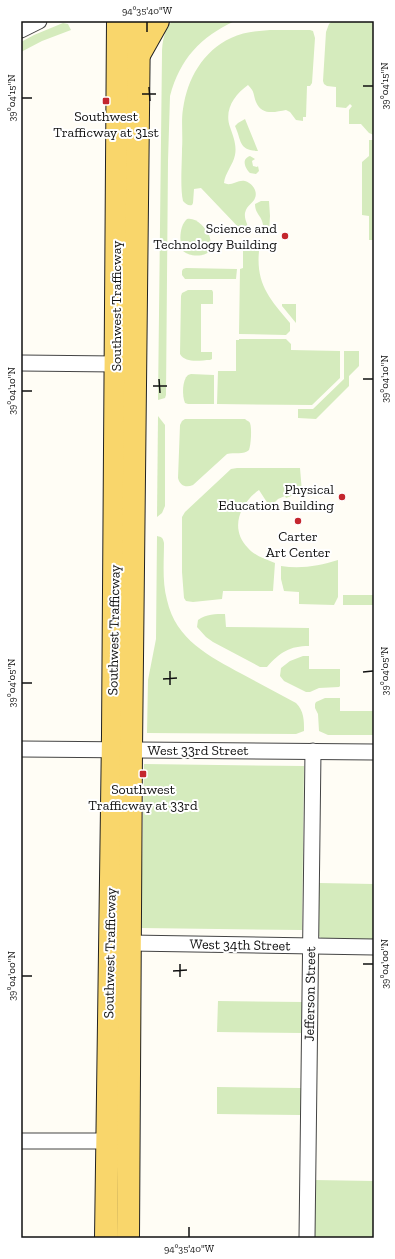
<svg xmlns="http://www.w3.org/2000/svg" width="395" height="1259" font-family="'Zilla Slab',serif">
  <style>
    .green { fill: #d5ebbd }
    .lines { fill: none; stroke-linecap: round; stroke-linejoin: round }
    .street-casing { stroke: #444; stroke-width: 17 }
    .primary-casing { stroke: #222; stroke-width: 24 }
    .street { stroke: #fff; stroke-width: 15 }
    .primary { stroke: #f9d66b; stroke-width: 22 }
    .ticks { fill: none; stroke: #111; stroke-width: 1.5 }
    .poi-dot { fill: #c4262e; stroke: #fff; stroke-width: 1.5 }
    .labels { text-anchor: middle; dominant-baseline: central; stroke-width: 4; stroke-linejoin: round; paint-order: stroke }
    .poi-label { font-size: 14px; fill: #111; stroke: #fff }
    .street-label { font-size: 14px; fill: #111; stroke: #fff }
    .neatline { fill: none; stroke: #111; stroke-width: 1.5 }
    .ticks-label { font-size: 10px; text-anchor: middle; fill: #111 }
  </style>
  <rect width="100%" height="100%" fill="#fffdf5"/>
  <g class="green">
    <path d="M172 21H235C200 37 180 59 170 96L168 161 166 395 165 398 158 400 162 54C162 42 164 31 172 21Z"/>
    <polygon points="332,21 374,21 374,135 369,133 361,124 349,124 349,110 352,106 350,104 346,108 336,107 336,87 327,86 324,84 323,81 326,32 329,24"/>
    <polygon points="63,23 68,24 71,30 42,41 21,52 21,42 34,35"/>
    <path d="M270 30H310L313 31 315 38 312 83 310 86H307L306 117H303V121L296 120 290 112 286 110C275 112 262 116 256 102 253 94 255 92 248 85 234 95 224 110 230 127 233 136 237 145 235 155 233 165 225 173 224 183 231 187 238 179 245 181 252 183 258 191 255 198 253 204 247 204 245 213 244 220 249 225 248 231L241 230 201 188 194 189 193 203 192 205C188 206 186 204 183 201 180 188 182 163 182 149 183 135 181 121 183 109 187 79 203 51 231 38 243 32 257 31 270 30Z"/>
    <path d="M245 119 258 151C238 150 242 141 235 126L238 123Z"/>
    <polygon points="369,140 374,140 374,240 369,240 369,216 362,215 362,162 369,156"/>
    <path d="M250 156 255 159 252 161 253 166 257 167 258 166 259 171 256 174 250 173C245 168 241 159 250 156Z"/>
    <path d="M261 201H269L270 216 269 233 263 232C265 216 255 216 255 204Z"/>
    <path d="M187 219C196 217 205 227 209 235 211 240 211 246 210 251 204 257 190 257 183 251 179 243 179 226 187 219Z"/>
    <path d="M243 243H260C254 281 267 296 290 323V331L286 335 239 334 240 269 243 268Z"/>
    <polygon points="186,268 237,269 236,279 185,279 182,275 182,271 183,269"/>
    <path d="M188 290H212L213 292V304H201V352H212V359L210 360C201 360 186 364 180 354L181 296 182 293Z"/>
    <polygon points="282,304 296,304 296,323 282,306"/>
    <polygon points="239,339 286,339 291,344 291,350 340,351 340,378 312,405 217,404 218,371 236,371 236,340 239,340"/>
    <polygon points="344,351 359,351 359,366 349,376 349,386 316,419 298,418 298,409 313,409 344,379"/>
    <path d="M191 374 214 375V404H188L185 403C182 396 182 380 188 375Z"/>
    <polygon points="158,416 165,425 165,506 162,513 157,517"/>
    <path d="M185 419H245C247 421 249 421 250 423 252 428 251 445 249 450 244 455 234 452 227 454L193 485C186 488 180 486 178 478L180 425 182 421Z"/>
    <path d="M237 468H300L302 492 286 498 285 496 278 499 270 507 259 490C240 503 229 529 248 548 255 556 265 559 275 563L273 591H223L222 599 193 602 186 601 184 598 182 572V517L185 512 231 469Z"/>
    <path d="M157 536C162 537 163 538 164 543 164 561 162 582 167 600 176 640 209 656 242 674 260 684 278 693 296 703 304 711 304 720 304 731L296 734 147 733 148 680 156 639Z"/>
    <path d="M338 560V597L334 605 299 604V592L284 591 281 579V566C301 569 319 566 338 560Z"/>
    <rect x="343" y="595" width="31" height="10"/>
    <path d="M225 614 226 627 309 628V646C290 646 280 652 267 667H260L213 642 206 637 197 627 198 620C206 614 216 614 225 614Z"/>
    <polygon points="303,656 309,656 309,669 340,669 340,686 339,687 319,688 310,692 306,692 284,681 280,676 281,668 290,661"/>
    <polygon points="325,698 340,698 340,711 374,711 374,735 328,735 319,731 318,714 315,708 315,704 316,702"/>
    <polygon points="144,764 304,766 302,930 141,928"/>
    <polygon points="319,883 374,884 374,940 322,939 318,935"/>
    <polygon points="218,1001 303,1002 303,1033 217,1032"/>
    <polygon points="217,1087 301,1088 301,1115 217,1114"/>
    <polygon points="314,1180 374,1181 374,1238 313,1238"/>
  </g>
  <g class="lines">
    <defs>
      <g id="street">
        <polyline points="21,30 39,21"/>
        <polyline points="21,363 116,364"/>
        <polyline points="21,749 374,752"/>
        <polyline points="130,943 374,947"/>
        <polyline points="21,1141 107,1141"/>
        <polyline points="307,1238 313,751"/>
      </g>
      <g id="primary">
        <polyline points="140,53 158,21"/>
        <polyline points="106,1238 113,735 118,21"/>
        <polyline points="128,1238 131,749 139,21"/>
      </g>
    </defs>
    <use href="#street" class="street-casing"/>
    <use href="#primary" class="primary-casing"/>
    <use href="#street" class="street"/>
    <use href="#primary" class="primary"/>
  </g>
  <path class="ticks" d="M147 22V32M363 86H373M149 87 150 101M142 94H156M22 98H32M159 379 160 393M363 379H373M153 386H167M22 391H32M170 671V685M363 672 373 671M163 679 177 678M22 683H32M180 964V977M363 964H373M173 971 187 970M22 976H32M189 1227V1237"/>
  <g class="poi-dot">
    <rect x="102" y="97" width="8" height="8" rx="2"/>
    <circle cx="285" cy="236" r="4"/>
    <circle cx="342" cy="497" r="4"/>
    <circle cx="298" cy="521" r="4"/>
    <rect x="139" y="770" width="8" height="8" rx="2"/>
  </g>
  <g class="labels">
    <g class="poi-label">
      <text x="106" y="116">Southwest<tspan x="106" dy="16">Trafficway at 31st</tspan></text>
      <text x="277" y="228" text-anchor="end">Science and<tspan x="277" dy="16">Technology Building</tspan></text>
      <text x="334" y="489" text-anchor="end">Physical<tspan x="334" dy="16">Education Building</tspan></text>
      <text x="298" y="536">Carter<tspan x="298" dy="16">Art Center</tspan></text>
      <text x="143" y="789">Southwest<tspan x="143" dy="16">Trafficway at 33rd</tspan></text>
    </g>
    <g class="street-label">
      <text transform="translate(116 306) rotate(-90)">Southwest Trafficway</text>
      <text transform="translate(114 630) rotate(-89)">Southwest Trafficway</text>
      <text x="198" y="750">West 33rd Street</text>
      <text transform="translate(240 945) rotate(1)">West 34th Street</text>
      <text transform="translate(110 953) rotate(-89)">Southwest Trafficway</text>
      <text transform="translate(310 994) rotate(-89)">Jefferson Street</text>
    </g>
  </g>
  <rect width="395" height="1259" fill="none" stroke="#ffffff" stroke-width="44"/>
  <rect x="22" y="22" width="351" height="1215" class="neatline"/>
  <g class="ticks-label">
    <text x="147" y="14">94°35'40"W</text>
    <text transform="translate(384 86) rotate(-90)" y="4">39°04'15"N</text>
    <text transform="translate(11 98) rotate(-90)" y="4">39°04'15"N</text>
    <text transform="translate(384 379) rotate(-90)" y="4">39°04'10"N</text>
    <text transform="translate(11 391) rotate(-90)" y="4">39°04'10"N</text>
    <text transform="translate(384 671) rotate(-90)" y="4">39°04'05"N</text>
    <text transform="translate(11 683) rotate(-90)" y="4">39°04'05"N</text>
    <text transform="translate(384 964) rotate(-90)" y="4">39°04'00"N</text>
    <text transform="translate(11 976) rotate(-90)" y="4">39°04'00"N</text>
    <text x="189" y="1252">94°35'40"W</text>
  </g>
</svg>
